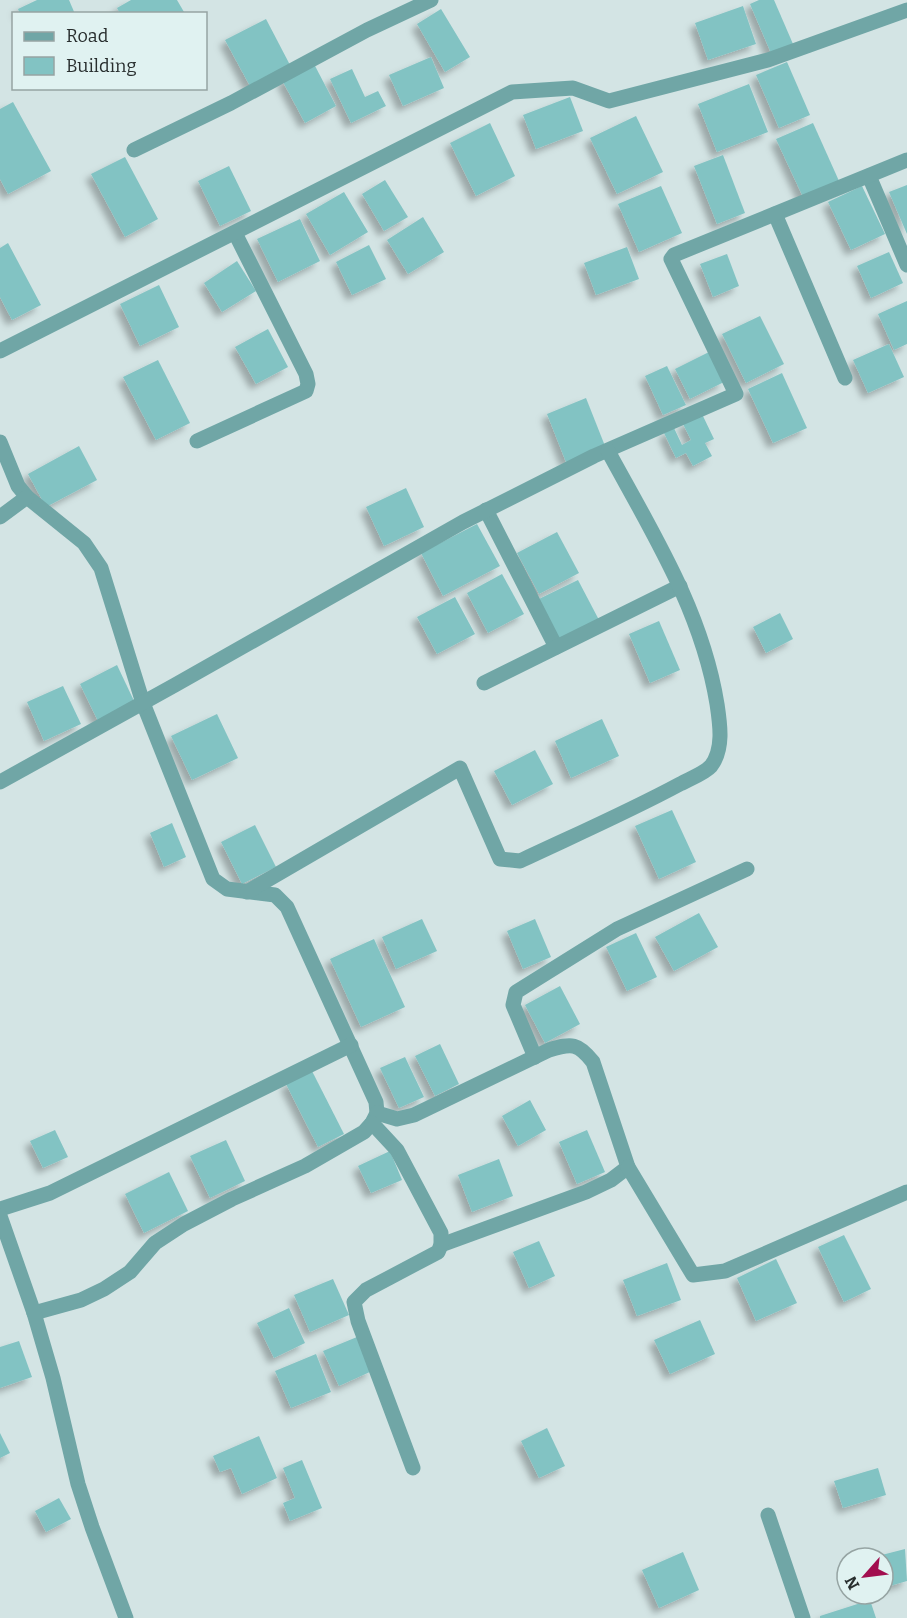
<svg xmlns="http://www.w3.org/2000/svg" width="907" height="1618" font-family="Bitter,serif">
  <style>
    .building { fill: #82c3c3; filter: url(#shadow) }
    .lines { fill: none; stroke-linecap: round; stroke-linejoin: round }
    .minor { stroke: #70a6a6; stroke-width: 15 }
    .tertiary { stroke: #70a6a6; stroke-width: 15 }
  </style>
  <defs>
    <filter id="shadow"><feDropShadow dx="-5.5" dy="5.5" stdDeviation="3" flood-color="#0004"/></filter>
  </defs>
  <rect width="100%" height="100%" fill="#d3e4e4"/>
  <g class="building">
    <polygon points="37,0 69,0 75,14 20,14 18,9"/>
    <polygon points="131,0 177,0 184,12 120,14 117,8"/>
    <polygon points="759,0 774,0 793,44 771,53 750,4"/>
    <polygon points="743,6 756,44 708,60 695,23"/>
    <polygon points="441,9 470,57 445,72 417,24"/>
    <polygon points="266,19 290,65 250,86 225,40"/>
    <polygon points="431,57 444,88 403,106 389,75"/>
    <polygon points="787,62 810,115 779,128 756,75"/>
    <polygon points="314,64 336,106 305,123 282,80"/>
    <polygon points="352,69 365,97 378,91 386,106 351,123 330,79"/>
    <polygon points="749,84 768,132 717,152 698,104"/>
    <polygon points="570,97 583,131 536,149 523,115"/>
    <polygon points="13,102 51,171 8,194 0,179 0,109"/>
    <polygon points="636,116 663,172 617,194 590,138"/>
    <polygon points="490,123 515,176 476,196 450,143"/>
    <polygon points="813,123 839,181 803,197 776,139"/>
    <polygon points="723,155 745,213 717,224 694,166"/>
    <polygon points="125,157 158,219 125,237 91,174"/>
    <polygon points="229,166 251,211 220,226 198,181"/>
    <polygon points="385,180 408,217 384,231 362,194"/>
    <polygon points="907,185 907,234 889,192"/>
    <polygon points="661,186 682,233 639,252 618,204"/>
    <polygon points="862,186 885,234 851,250 828,202"/>
    <polygon points="344,192 368,232 330,255 306,214"/>
    <polygon points="423,217 444,252 408,274 387,240"/>
    <polygon points="300,219 320,261 278,282 257,239"/>
    <polygon points="8,243 41,305 12,320 0,297 0,248"/>
    <polygon points="369,245 386,279 352,295 336,262"/>
    <polygon points="627,247 639,279 596,295 584,263"/>
    <polygon points="889,252 903,283 871,298 857,266"/>
    <polygon points="727,254 739,286 713,297 700,264"/>
    <polygon points="237,261 256,291 222,312 204,283"/>
    <polygon points="159,285 179,327 140,346 120,304"/>
    <polygon points="907,301 907,344 894,350 878,314"/>
    <polygon points="760,316 784,364 746,383 722,334"/>
    <polygon points="268,329 288,367 256,384 235,347"/>
    <polygon points="889,344 904,377 868,393 853,360"/>
    <polygon points="709,352 724,382 690,399 675,369"/>
    <polygon points="158,360 190,423 156,440 123,377"/>
    <polygon points="667,366 686,405 663,415 645,376"/>
    <polygon points="782,373 807,428 773,443 748,389"/>
    <polygon points="586,398 605,446 566,462 547,414"/>
    <polygon points="702,414 714,439 705,443 712,456 693,466 686,453 676,458 664,433 674,428 682,445 691,440 683,424"/>
    <polygon points="79,446 97,480 46,507 28,474"/>
    <polygon points="406,488 424,527 384,546 366,507"/>
    <polygon points="477,524 500,566 443,596 421,553"/>
    <polygon points="557,532 579,573 539,594 517,553"/>
    <polygon points="502,574 524,614 488,633 467,593"/>
    <polygon points="578,580 599,620 560,640 539,599"/>
    <polygon points="455,597 475,634 437,654 417,617"/>
    <polygon points="780,613 793,639 766,653 753,627"/>
    <polygon points="659,621 680,670 650,683 629,634"/>
    <polygon points="117,665 135,703 98,721 80,684"/>
    <polygon points="63,686 81,724 44,741 27,702"/>
    <polygon points="217,714 238,758 192,780 171,736"/>
    <polygon points="602,719 619,756 571,778 555,741"/>
    <polygon points="535,750 553,784 512,805 494,771"/>
    <polygon points="672,810 696,862 659,879 635,826"/>
    <polygon points="172,823 186,857 164,867 150,833"/>
    <polygon points="255,825 276,867 242,884 221,842"/>
    <polygon points="699,913 718,947 674,971 655,937"/>
    <polygon points="422,919 437,951 396,969 382,937"/>
    <polygon points="535,919 551,957 523,969 507,931"/>
    <polygon points="636,933 657,977 627,991 606,947"/>
    <polygon points="374,939 405,1007 361,1027 330,959"/>
    <polygon points="560,986 580,1024 545,1043 525,1005"/>
    <polygon points="440,1044 459,1084 435,1096 415,1056"/>
    <polygon points="405,1057 424,1097 399,1108 380,1068"/>
    <polygon points="312,1071 344,1134 318,1147 286,1084"/>
    <polygon points="530,1100 546,1130 518,1146 502,1116"/>
    <polygon points="55,1130 68,1157 43,1168 30,1141"/>
    <polygon points="587,1130 605,1172 577,1184 559,1142"/>
    <polygon points="226,1140 245,1181 210,1198 190,1156"/>
    <polygon points="390,1151 402,1180 371,1193 358,1166"/>
    <polygon points="499,1159 513,1196 472,1212 458,1175"/>
    <polygon points="169,1172 188,1211 144,1233 125,1194"/>
    <polygon points="844,1235 871,1289 844,1302 818,1247"/>
    <polygon points="539,1241 555,1276 529,1288 513,1252"/>
    <polygon points="776,1259 797,1303 756,1321 737,1278"/>
    <polygon points="667,1263 681,1300 637,1316 623,1280"/>
    <polygon points="333,1279 349,1315 310,1332 294,1295"/>
    <polygon points="289,1308 305,1343 274,1358 257,1323"/>
    <polygon points="700,1320 715,1354 670,1374 654,1340"/>
    <polygon points="357,1337 372,1371 339,1386 323,1351"/>
    <polygon points="19,1341 32,1377 0,1388 0,1347"/>
    <polygon points="316,1354 331,1392 291,1408 275,1371"/>
    <polygon points="547,1428 565,1466 539,1478 521,1441"/>
    <polygon points="0,1433 10,1453 0,1458"/>
    <polygon points="259,1436 277,1478 242,1494 231,1468 220,1472 213,1456"/>
    <polygon points="302,1460 322,1508 290,1521 283,1503 295,1498 283,1468"/>
    <polygon points="878,1468 886,1495 843,1508 834,1481"/>
    <polygon points="59,1498 71,1519 46,1532 35,1511"/>
    <polygon points="905,1549 907,1581 883,1588 883,1558 874,1557"/>
    <polygon points="683,1552 699,1590 659,1608 642,1570"/>
    <polygon points="870,1600 876,1618 820,1618 820,1616"/>
  </g>
  <g class="lines">
    <g class="minor">
      <polyline points="134,150 231,103 367,30 431,0"/>
      <polyline points="869,176 907,265"/>
      <polyline points="775,214 845,378"/>
      <polyline points="197,441 306,391 308,384 306,374 235,233"/>
      <polyline points="0,442 18,486 27,497 84,543 101,568 143,703 213,879 227,889 275,895 287,907 376,1102 377,1113 372,1123 364,1132 305,1166 232,1199 184,1224 155,1243 130,1272 104,1289 81,1300 34,1313"/>
      <polyline points="486,510 556,647"/>
      <polyline points="0,517 27,497"/>
      <polyline points="484,683 680,586"/>
      <polyline points="0,782 175,685 463,522 594,456 736,394 671,259 674,255 907,160"/>
      <path d="M247 892 460 768 500 859 520 861C573 836 628 812 680 784 689 779 705 773 711 766 724 749 720 724 717 704 702 611 652 532 608 451"/>
      <polyline points="535,1057 513,1005 516,992 617,929 747,869"/>
      <path d="M377 1113 397 1119 414 1115 549 1050C572 1043 578 1043 593 1062L628 1167 611 1180 586 1192 441 1245"/>
      <polyline points="372,1123 397,1150 441,1233 441,1245 438,1252 366,1290 354,1302 358,1321 413,1468"/>
      <polyline points="628,1167 693,1275 725,1271 907,1192"/>
      <polyline points="0,1209 50,1193 351,1045"/>
      <polyline points="0,1216 34,1313 53,1378 78,1484 92,1527 126,1618"/>
      <polyline points="768,1515 803,1618"/>
    </g>
    <polyline class="tertiary" points="0,351 512,92 573,88 609,101 768,60 907,10"/>
  </g>
  <rect x="12" y="12" width="195" height="78" fill="#e0f2f1" stroke="#96a4a3" stroke-width="1.5"/>
  <rect x="24" y="32" width="30" height="9" fill="#70a6a6" stroke="#96a4a3" stroke-width="1.5"/>
  <text x="66" y="42" font-size="18" fill="#282e2e">Road</text>
  <rect x="24" y="57" width="30" height="18" fill="#82c3c3" stroke="#96a4a3" stroke-width="1.5"/>
  <text x="66" y="72" font-size="18" fill="#282e2e">Building</text>
  <g transform="translate(865 1576) rotate(242)"><circle r="28" fill="#e0f2f1" stroke="#96a4a3" stroke-width="1.5"/>
  <path d="M0-4.5L10 22L0 15L-10 22Z" fill="#a20e4f"/>
  <text y="-9" font-size="16" font-weight="bold" text-anchor="middle" fill="#282e2e">N</text>
  </g>
</svg>
